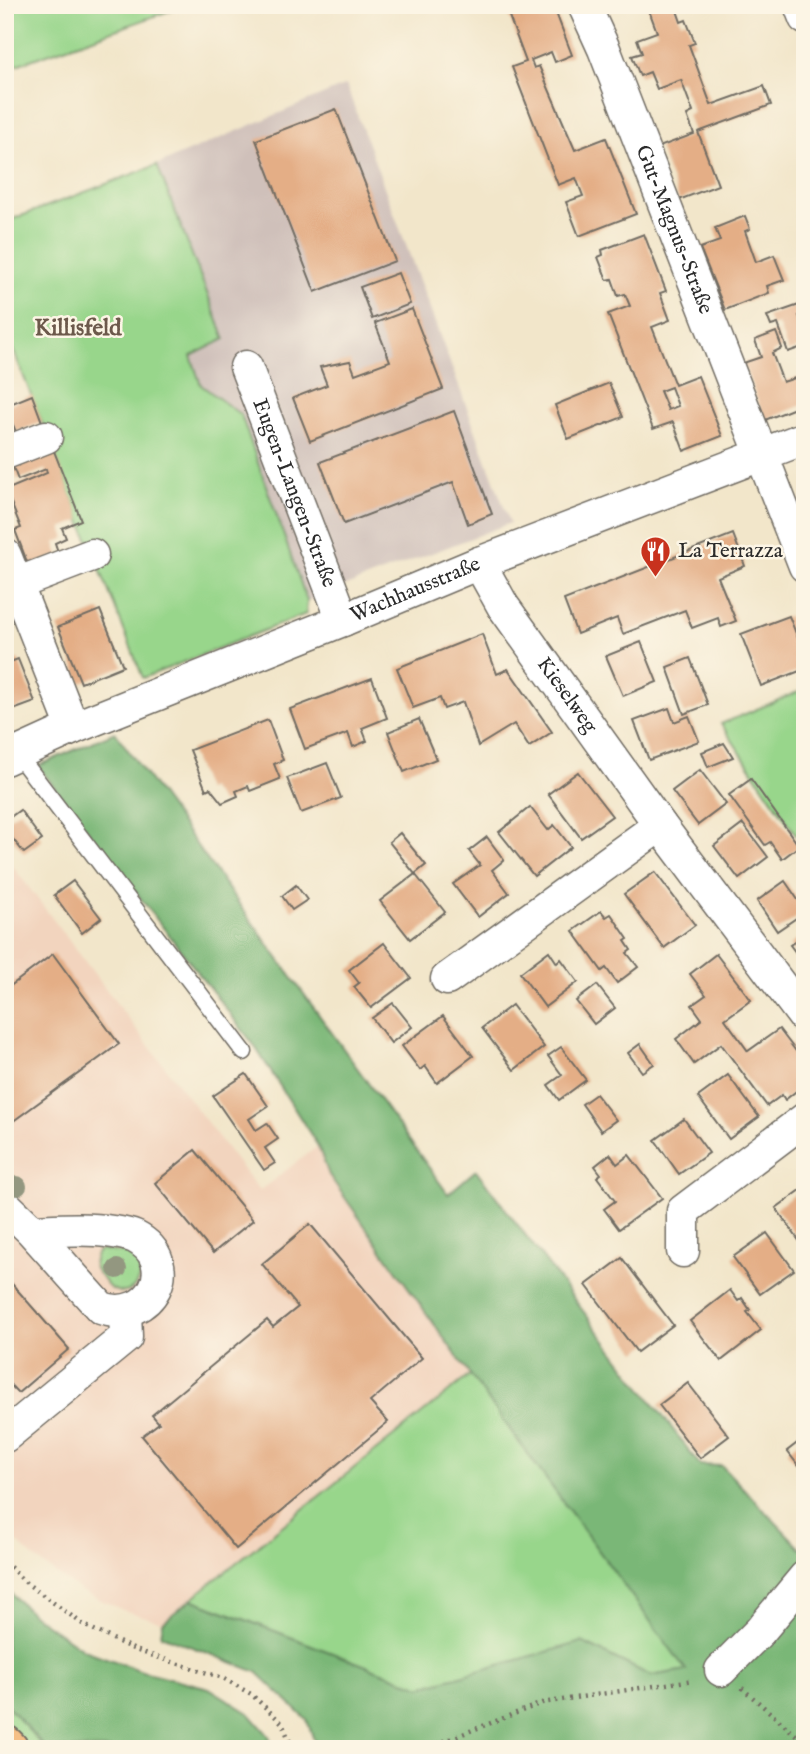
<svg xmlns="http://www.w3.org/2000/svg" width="810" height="1754" font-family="'IM FELL English',serif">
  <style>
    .built { fill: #f2d4be }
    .industrial { fill: #cfc0ba }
    .green { fill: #98d68b; stroke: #62805b; stroke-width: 2 }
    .forest { fill: #7ab777; stroke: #527151; stroke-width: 2 }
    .building { fill: #e4ae86; fill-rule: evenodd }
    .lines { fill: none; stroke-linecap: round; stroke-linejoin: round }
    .service-casing { stroke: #716c63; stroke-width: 19 }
    .minor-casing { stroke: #716c63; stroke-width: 35 }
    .motorway-casing { stroke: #716c63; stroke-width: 42 }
    .path { stroke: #716c63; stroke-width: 4.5; stroke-dasharray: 2 5; stroke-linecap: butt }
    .service { stroke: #fff; stroke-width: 16 }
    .minor { stroke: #fff; stroke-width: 32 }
    .motorway { stroke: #f5bf86; stroke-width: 38 }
    .tree { fill: #939780 }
    .labels { text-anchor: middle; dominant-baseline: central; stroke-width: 5; stroke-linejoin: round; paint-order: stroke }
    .street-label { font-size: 21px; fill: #2b2b2b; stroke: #fcf5e5 }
    .poi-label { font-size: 21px; fill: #2b2b2b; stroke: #fcf5e5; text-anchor: start }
    .neighbourhood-label { font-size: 23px; font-weight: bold; fill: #6c594b; stroke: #fcf5e5 }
  </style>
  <rect width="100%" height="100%" fill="#fcf5e5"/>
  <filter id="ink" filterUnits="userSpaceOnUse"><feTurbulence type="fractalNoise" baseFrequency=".0143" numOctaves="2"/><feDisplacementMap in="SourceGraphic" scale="14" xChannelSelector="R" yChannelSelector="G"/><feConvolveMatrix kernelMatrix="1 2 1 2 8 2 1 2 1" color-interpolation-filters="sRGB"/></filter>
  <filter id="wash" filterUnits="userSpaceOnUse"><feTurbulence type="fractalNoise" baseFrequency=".00686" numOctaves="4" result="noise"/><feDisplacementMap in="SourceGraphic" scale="28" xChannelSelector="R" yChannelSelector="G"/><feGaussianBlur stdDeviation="1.57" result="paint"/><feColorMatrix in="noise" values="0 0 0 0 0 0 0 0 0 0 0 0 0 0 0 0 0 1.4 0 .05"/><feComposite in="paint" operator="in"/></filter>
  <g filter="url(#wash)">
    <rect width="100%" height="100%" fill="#f2e6ca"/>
    <polygon class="built" points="5,856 259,1191 318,1146 329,1175 470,1375 163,1622 123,1610 81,1591 34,1558 5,1531"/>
    <polygon class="industrial" points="346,85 510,523 307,601 241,415 182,376 194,352 225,339 157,165"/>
    <g class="green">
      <polygon points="5,5 186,5 5,69"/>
      <polygon points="157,165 225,339 191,356 201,385 241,415 307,601 306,614 143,678 5,329 5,222"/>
      <polygon points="805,689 805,848 721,724"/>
      <path d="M102 1250 126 1253 139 1263C143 1280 132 1300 112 1289 107 1287 104 1281 101 1277 93 1267 91 1264 97 1252Z"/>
      <polygon points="470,1375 687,1670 651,1676 582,1642 421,1687 191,1599"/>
      <polygon points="5,1703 42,1745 46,1749 26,1749 5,1727"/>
    </g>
    <g class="forest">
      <polygon points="115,732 448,1194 476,1170 700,1465 722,1466 805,1553 805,1749 317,1749 307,1720 257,1672 161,1635 163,1622 191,1599 421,1687 582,1642 651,1676 686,1670 470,1375 329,1175 318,1146 254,1045 38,766"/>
      <polygon points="5,1588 32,1614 84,1650 142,1671 209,1688 249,1713 269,1736 273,1749 46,1749 5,1703"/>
    </g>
    <g id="blocks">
      <g class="building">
        <polygon points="538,5 553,5 572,55 555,62 551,52 531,60 534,68 539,66 575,150 606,138 636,214 579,236 566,202 583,196 576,178 558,185 512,67 526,62 509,16"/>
        <polygon points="647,5 675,5 681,22 686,20 695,43 689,45 711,105 764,86 771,105 698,132 718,185 679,200 659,147 694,134 687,115 693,112 681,80 657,89 650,72 640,76 632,56 642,53 637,39 657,32"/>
        <polygon points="336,109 395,261 315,292 256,140"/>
        <polygon points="745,216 750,229 745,231 756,262 774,255 784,280 767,286 769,293 725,310 700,248 720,241 715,228"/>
        <path d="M644 234 666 291 660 293 670 320 652 327 675 385 698 376 722 436 684 451 673 422 653 429 608 314 630 306 625 294 618 296 612 279 607 280 598 257 603 255 602 250ZM671 387 678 406 668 410 660 391Z"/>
        <polygon points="398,273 410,304 372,319 360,287"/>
        <polygon points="805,303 805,314 799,316 805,333 805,346 788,352 778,324 771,326 767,316"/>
        <polygon points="412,309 443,389 310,441 293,398 327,385 320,367 350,361 355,374 390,361 375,323"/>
        <polygon points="776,332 782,348 772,353 783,382 798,377 805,393 805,404 765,420 743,363 761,357 755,340"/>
        <polygon points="609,383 623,417 568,439 555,405"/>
        <polygon points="32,395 42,422 16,432 5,406"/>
        <polygon points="454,411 492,514 468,524 453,482 344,524 320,462"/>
        <polygon points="54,451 81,520 62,528 66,538 55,543 59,555 29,567 15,530 21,528 6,490 47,473 46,469 18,480 13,467"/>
        <polygon points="733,534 745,566 718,577 736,621 721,627 718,618 692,628 685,610 623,634 617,618 577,634 564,600"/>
        <polygon points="100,610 123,666 81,683 58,627"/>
        <polygon points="789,616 805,656 805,669 761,686 741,634"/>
        <polygon points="482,634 497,674 508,669 552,732 529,747 514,724 478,746 463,702 444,709 440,698 413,708 397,668"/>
        <polygon points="641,642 657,682 623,696 606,656"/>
        <polygon points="690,658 708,705 684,714 667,667"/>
        <polygon points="18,659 35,702 5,713 5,664"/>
        <polygon points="372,678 387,718 362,728 367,741 353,747 348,733 305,749 290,709"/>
        <polygon points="669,708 674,722 689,716 699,741 649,760 634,721"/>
        <polygon points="419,719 436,759 404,772 388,732"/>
        <polygon points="268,720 283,760 274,764 280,779 250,791 248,786 236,791 238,796 222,803 210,788 206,790 190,750"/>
        <polygon points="724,743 733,757 708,767 702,752"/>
        <polygon points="327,763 341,798 301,813 287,778"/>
        <polygon points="700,770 726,804 698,825 672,791"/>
        <polygon points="578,772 612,816 581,838 548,794"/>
        <polygon points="751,779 799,846 782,859 770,842 765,845 729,795"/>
        <polygon points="530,807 548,830 554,825 571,847 534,876 499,832"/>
        <polygon points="20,810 42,840 24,853 5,829 5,821"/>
        <polygon points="743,824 768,857 739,879 714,846"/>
        <polygon points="400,833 426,865 415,874 445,912 410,939 380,901 415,874 389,842"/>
        <polygon points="487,837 504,860 492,870 509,893 478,917 453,884 480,865 469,851"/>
        <polygon points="655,872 695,925 664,948 624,894"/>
        <polygon points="73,881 101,918 82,933 54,895"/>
        <polygon points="785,881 805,910 805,912 777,931 757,901"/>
        <polygon points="296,885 307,900 292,910 282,896"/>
        <polygon points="601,911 606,917 611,914 628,939 625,941 631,950 627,953 638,967 617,983 606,968 602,971 573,931"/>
        <polygon points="805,934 805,953 799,957 790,945"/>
        <polygon points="384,943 411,978 371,1008 354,987 359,983 349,970"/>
        <polygon points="549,951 557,963 561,959 578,982 545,1007 520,973"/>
        <polygon points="53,954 119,1044 5,1127 5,990"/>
        <polygon points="716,954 751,1000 725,1019 748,1051 779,1029 805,1063 805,1084 785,1100 782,1095 767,1106 721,1044 694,1064 676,1039 702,1019 692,1005 706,995 690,974"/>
        <polygon points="597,985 615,1008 594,1024 576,1001"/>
        <polygon points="393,1003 412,1027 391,1043 372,1018"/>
        <polygon points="512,1005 544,1047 514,1070 482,1028"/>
        <polygon points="443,1016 473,1056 437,1083 425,1066 420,1070 402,1046"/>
        <polygon points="640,1044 654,1064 642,1072 628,1053"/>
        <polygon points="561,1047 586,1080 559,1100 548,1085 562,1075 548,1056"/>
        <polygon points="246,1074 268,1106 249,1119 256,1130 267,1123 278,1139 265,1148 275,1163 264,1170 213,1096"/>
        <polygon points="728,1075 759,1117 729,1139 698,1097"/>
        <polygon points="596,1094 616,1120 601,1131 582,1104"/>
        <polygon points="684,1119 709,1153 679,1174 655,1140"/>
        <polygon points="195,1150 253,1220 213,1253 155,1183"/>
        <polygon points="610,1154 617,1164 629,1155 662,1198 619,1229 604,1209 615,1201 597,1177 601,1174 595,1166"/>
        <polygon points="805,1187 805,1249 776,1208"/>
        <polygon points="310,1224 422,1358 370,1402 388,1422 236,1549 142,1436 159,1423 152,1415 267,1320 273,1327 298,1307 262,1264"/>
        <polygon points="767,1233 794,1270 760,1294 733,1257"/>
        <polygon points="622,1258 673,1325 637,1352 586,1285"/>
        <polygon points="5,1276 69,1349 18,1393 5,1379"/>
        <polygon points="730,1290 738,1301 742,1298 750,1310 747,1312 761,1330 721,1361 690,1321"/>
        <polygon points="688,1383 729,1436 700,1458 659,1405"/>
        <polygon points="805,1437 805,1474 787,1451"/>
      </g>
    </g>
  </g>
  <g filter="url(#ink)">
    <use href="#blocks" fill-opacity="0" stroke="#716c63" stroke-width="2"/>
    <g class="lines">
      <defs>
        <polyline id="service" points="17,754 244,1052"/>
        <g id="minor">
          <path id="s1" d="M584 5 604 49 805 566"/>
          <polyline points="800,5 805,18"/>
          <path id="s2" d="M246 367 343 620"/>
          <polyline points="5,453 46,437"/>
          <polyline points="5,555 73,728"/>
          <path id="s3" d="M479 563 503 606 660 825 805 1018"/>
          <polyline points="16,584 92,555"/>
          <path id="s4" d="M5 759 73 728 343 620 479 563 805 438"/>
          <polyline points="447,979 660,825"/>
          <path d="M5 1205 32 1231 101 1308C151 1325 183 1262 135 1237 128 1234 120 1233 113 1232 86 1228 59 1230 32 1231"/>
          <polyline points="683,1251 683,1211 805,1119"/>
          <polyline points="5,1436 126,1337 125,1312"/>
          <polyline points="721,1670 760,1631 805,1577"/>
        </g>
        <polyline id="motorway" points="5,1745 9,1749"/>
      </defs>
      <use href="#service" class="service-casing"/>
      <use href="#minor" class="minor-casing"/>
      <use href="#motorway" class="motorway-casing"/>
      <g class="path">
        <polyline points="5,1562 25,1582 84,1625 135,1650 223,1678 251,1694 282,1723 293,1749"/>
        <polyline points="742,1688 805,1743"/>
        <polyline points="424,1749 542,1703 693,1680"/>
      </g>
      <use href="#service" class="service"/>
      <use href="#minor" class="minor"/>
      <use href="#motorway" class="motorway"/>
    </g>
    <g class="tree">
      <circle cx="17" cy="1186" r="10"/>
      <circle cx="117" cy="1269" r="10"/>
    </g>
  </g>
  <defs>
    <symbol id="restaurant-pin" viewBox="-11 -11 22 30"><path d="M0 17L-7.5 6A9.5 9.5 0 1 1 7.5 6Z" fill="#c8321e" stroke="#fcf5e5"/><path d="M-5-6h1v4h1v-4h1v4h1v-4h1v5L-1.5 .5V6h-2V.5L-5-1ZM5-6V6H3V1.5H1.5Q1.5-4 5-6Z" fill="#fff"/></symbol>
  </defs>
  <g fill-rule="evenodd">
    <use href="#restaurant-pin" x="638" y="534" width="35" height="47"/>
  </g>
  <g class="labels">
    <g class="street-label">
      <text stroke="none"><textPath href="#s1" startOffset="242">Gut-Magnus-Straße</textPath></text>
      <text stroke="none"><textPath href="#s2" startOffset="135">Eugen-Langen-Straße</textPath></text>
      <text stroke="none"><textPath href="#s4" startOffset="444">Wachhausstraße</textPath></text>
      <text stroke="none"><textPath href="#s3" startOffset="159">Kieselweg</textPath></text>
    </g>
    <g class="poi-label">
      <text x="678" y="551">La Terrazza</text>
    </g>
    <g class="neighbourhood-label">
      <text x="78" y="328">Killisfeld</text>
    </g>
  </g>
  <rect width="810" height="1754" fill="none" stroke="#fcf5e5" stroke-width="28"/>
</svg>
